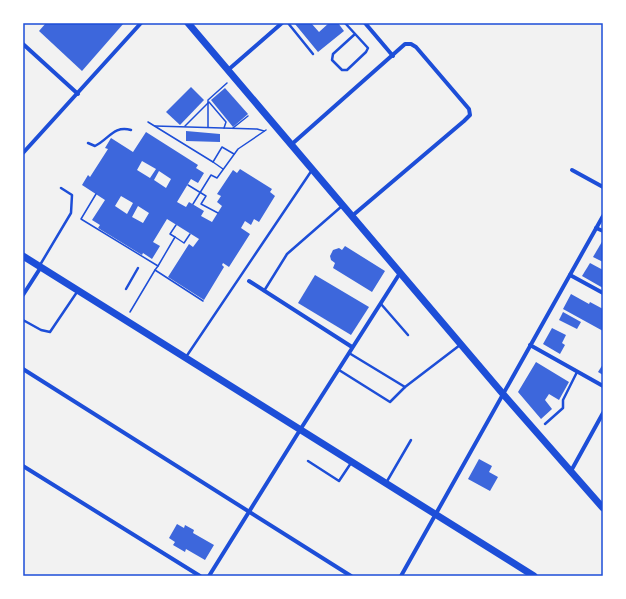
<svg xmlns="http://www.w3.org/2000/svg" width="626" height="599" font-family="'Sofia Sans Condensed',sans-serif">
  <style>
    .building { fill: #3d67dc; fill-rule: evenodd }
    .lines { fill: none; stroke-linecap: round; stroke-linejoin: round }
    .path { stroke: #1d4ed8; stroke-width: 1.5 }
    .service { stroke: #1d4ed8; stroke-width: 2.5 }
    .minor { stroke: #1d4ed8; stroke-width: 4 }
    .secondary { stroke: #1d4ed8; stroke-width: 7 }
    .neatline { fill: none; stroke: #1d4ed8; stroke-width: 1.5 }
  </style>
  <rect width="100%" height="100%" fill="#f2f2f2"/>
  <g class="building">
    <polygon points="46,23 124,23 82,71 39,31"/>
    <polygon points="296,23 311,23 319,32 329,23 338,23 344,31 318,52 295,24"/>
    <polygon points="191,87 204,100 180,125 166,112"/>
    <polygon points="225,88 248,114 233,127 211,100"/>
    <polygon points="186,131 220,134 220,142 186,141"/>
    <path d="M146 132 198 165 196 168 204 173 198 183 191 179 177 202 186 207 189 202 204 211 201 216 212 222 222 206 217 202 221 196 217 194 233 170 237 173 240 169 272 189 270 192 275 196 259 222 254 219 251 225 245 221 241 228 250 234 229 267 223 263 222 265 224 267 204 300 168 277 189 244 193 247 199 239 167 219 153 242 160 246 152 259 143 253 142 255 98 228 100 225 92 220 105 200 82 185 88 175 90 177 108 149 105 148 111 138 133 152ZM142 161 156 169 150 178 137 170ZM159 171 171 179 166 188 154 180ZM121 196 133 203 127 214 115 206ZM138 206 149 213 143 223 132 217Z"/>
    <polygon points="603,240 603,262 593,257"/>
    <polygon points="345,246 385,271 372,292 333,268 335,263 331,260 330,256 333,250 339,248 342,250"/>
    <polygon points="590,263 603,270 603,288 582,276"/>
    <polygon points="315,275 369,307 351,335 298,303"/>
    <polygon points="571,294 589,304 590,302 603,309 603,331 563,309"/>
    <polygon points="563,312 581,322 577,329 559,320"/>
    <polygon points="552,328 566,335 562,343 565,345 560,354 543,344"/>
    <polygon points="536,362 569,382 559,400 549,394 545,400 552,409 541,419 518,392"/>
    <polygon points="603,364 603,375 598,372"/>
    <polygon points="479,459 492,466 489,472 498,477 490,491 468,479"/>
    <polygon points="177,524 184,528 185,525 194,530 193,533 214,545 205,560 186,549 185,552 173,545 175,542 169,538"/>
  </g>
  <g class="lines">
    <g class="path">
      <polyline points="148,122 213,162"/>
      <polyline points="155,126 257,129 264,131"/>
      <polyline points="185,126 209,102 226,122 224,128"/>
      <polyline points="208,127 208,100 227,83"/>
      <polyline points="233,128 248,116"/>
      <polyline points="223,169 213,162 222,147 234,154"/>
      <polyline points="188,185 206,196 201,204 218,213"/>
      <polyline points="96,194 81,219 158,266 155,270"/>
      <polyline points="193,204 211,175 217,178 238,149 266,130"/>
      <polyline points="175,237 184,243 190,234"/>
      <polyline points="158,266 175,237 170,234 176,225"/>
      <polyline points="130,312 155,270 203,301"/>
    </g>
    <g class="service">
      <polyline points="288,23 313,54"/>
      <polyline points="345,23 368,48 366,52 347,70 342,70 332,60 333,54 355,34"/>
      <path d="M88 143 95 146C109 139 114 125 131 130"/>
      <polyline points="40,265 71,213 72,195 61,188"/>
      <polyline points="126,289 138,268"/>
      <polyline points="264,291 287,254 342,206"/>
      <polyline points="381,304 408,335"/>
      <polyline points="23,320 41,330 50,332 77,292"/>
      <polyline points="349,353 405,387"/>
      <polyline points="186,357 312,170"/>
      <polyline points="339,370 390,402 405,387 460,345"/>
      <polyline points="545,424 563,408 563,400 577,372"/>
      <polyline points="308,461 339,481 351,463"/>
      <polyline points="386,483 411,440"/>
    </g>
    <g class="minor">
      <polyline points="365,23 393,56"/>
      <polyline points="23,44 78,94"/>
      <polyline points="228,70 282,23"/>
      <polyline points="292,144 405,44 411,44 416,47 469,109 470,115 464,121 352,216"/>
      <polyline points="23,153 141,23"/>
      <polyline points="572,170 603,187"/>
      <polyline points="596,228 603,231"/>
      <polyline points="570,275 603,293"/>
      <polyline points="249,281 352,347"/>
      <polyline points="23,295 41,267"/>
      <polyline points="530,345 603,386"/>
      <polyline points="23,369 351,576"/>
      <polyline points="23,466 200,576"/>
      <polyline points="571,471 603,413"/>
      <polyline points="209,576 300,430 400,273"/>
      <polyline points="401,576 603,216"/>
    </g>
    <g class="secondary">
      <polyline points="188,23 503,394 603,508"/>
      <polyline points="23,256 534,576"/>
    </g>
  </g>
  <rect width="626" height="599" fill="none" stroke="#ffffff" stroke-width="48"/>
  <rect x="24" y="24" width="578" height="551" class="neatline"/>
</svg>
